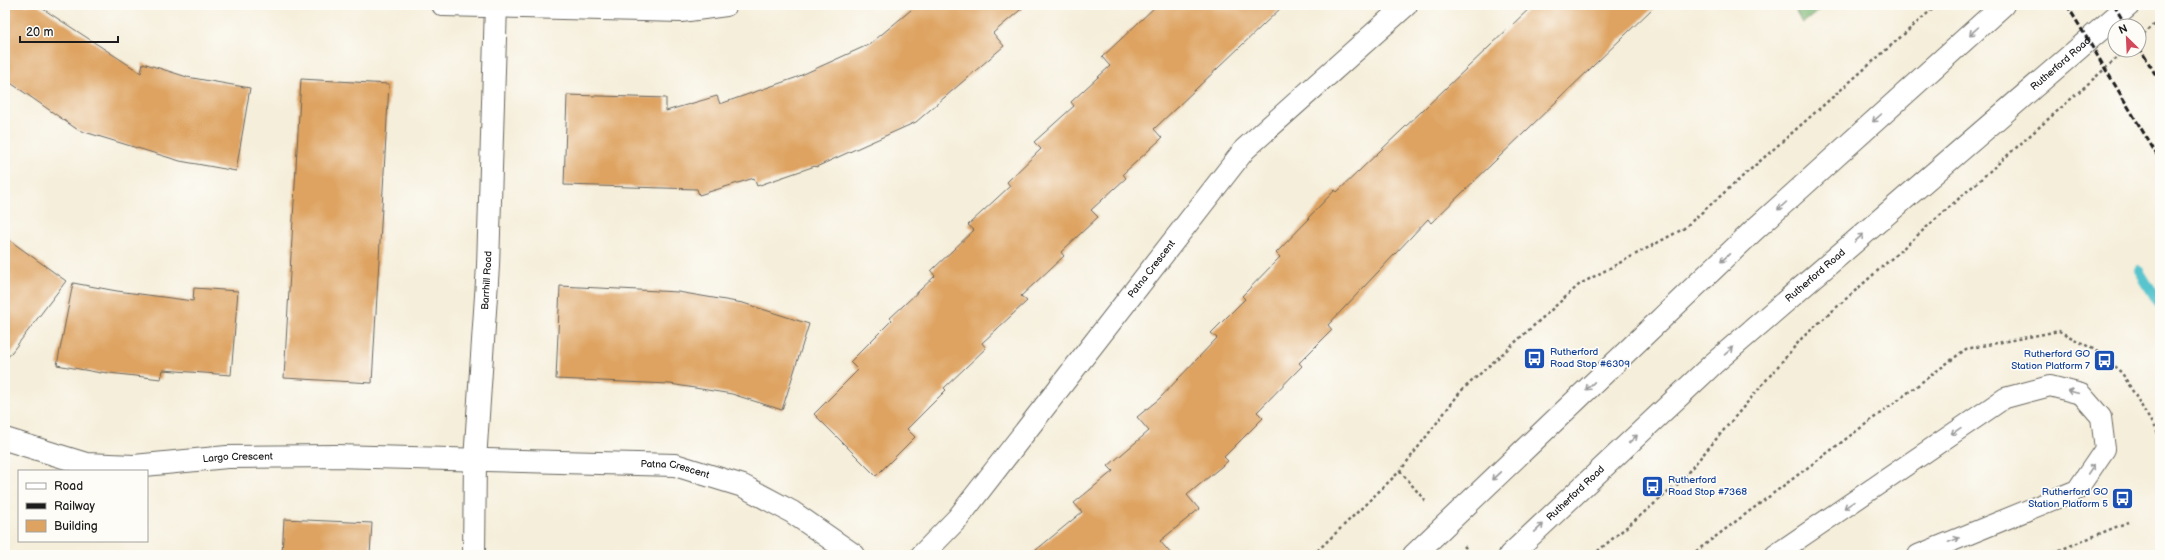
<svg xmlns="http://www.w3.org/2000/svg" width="2165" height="560" font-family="'Balsamiq Sans',sans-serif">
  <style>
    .forest { fill: #7eb875; stroke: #4d6a48 }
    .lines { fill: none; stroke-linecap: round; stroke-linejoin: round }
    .stream { stroke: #58c5ce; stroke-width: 10 }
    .building { fill: #dea361 }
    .lane-casing { stroke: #68665e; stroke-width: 22 }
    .street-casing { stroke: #68665e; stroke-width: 24 }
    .secondary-casing { stroke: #68665e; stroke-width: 24 }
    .path { stroke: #68665e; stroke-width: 2.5; stroke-dasharray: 3 3; stroke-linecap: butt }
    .lane { stroke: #fff; stroke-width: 20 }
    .street { stroke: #fff; stroke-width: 22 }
    .secondary { stroke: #fff; stroke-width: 22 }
    .rail { stroke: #1c1c1c; stroke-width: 3; stroke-dasharray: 6 3; stroke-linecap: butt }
    .oneway { stroke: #999 }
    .labels { text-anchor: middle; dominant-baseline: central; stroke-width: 3.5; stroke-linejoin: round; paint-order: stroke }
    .street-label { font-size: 10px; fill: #1c1c1c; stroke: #fdfcf7 }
    .transit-label { font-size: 10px; fill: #164399; stroke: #fdfcf7; text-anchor: start }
  </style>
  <rect width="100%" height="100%" fill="#fdfcf7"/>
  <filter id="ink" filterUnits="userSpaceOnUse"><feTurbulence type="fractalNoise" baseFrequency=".025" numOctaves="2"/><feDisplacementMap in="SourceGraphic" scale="8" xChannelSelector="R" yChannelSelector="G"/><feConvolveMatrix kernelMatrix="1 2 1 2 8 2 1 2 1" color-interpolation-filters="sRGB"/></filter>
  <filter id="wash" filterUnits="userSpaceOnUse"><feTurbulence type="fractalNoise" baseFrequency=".012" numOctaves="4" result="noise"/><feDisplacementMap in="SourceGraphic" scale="16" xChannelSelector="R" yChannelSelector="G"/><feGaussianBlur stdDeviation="0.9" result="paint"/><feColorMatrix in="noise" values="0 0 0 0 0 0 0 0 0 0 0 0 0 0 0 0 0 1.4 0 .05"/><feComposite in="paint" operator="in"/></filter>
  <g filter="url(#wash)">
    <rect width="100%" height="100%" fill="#f5eeda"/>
    <polygon class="forest" points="1792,5 1826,5 1803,23"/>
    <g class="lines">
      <polyline class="stream" points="2139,271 2160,305"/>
    </g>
    <g id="blocks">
      <g class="building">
        <polygon points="5,5 37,5 141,73 143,63 187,77 250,88 236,171 180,161 78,130 5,79"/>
        <polygon points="917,5 1026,5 993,33 1004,46 916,122 816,167 815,166 757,186 754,178 699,195 697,189 564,185 567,95 666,98 666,111 717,96 720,104 795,78 870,44"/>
        <polygon points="1157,5 1284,5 1154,129 1162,138 1123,174 1126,178 1091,210 1098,217 1061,252 1064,256 1021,296 1027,301 982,343 986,348 944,388 946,390 907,429 915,437 876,476 814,414 858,370 850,362 892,320 890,318 935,276 931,271 974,230 968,225 1010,186 1007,182 1041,149 1034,142 1074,106 1071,102 1110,66 1102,57"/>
        <polygon points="1533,5 1656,5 1431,223 1428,219 1328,325 1332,330 1299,363 1302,366 1257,412 1263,418 1224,457 1228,461 1187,495 1199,509 1160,541 1172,555 1030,555 1082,512 1074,503 1113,471 1108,466 1149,431 1137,417 1159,399 1217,338 1211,333 1245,299 1242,296 1280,257 1276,253 1309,219 1308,218 1335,190 1337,192"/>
        <polygon points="301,79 389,84 372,383 284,378"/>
        <polygon points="5,237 66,281 5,361"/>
        <polygon points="73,283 117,291 193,301 194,288 238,291 231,375 163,370 161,379 101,372 101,373 57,365"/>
        <polygon points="560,286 678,292 743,303 809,324 782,410 732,394 670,384 556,379"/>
        <polygon points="284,519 372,523 370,555 282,555"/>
      </g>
    </g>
  </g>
  <g filter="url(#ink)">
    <use href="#blocks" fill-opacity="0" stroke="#68665e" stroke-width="1"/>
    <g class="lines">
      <defs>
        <polyline id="lane" points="1775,555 2005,398 2050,386 2081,394 2101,417 2105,449 2077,490 1918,555"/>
        <g id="street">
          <polyline points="443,5 681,11 726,5"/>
          <path id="s1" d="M5 439 86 464 134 466 227 457 335 456 675 465 743 486 792 512 854 555"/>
          <path id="s2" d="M922 555 958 518 1245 149 1406 5"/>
        </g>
        <g id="secondary">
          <path id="s3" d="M474 555 475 460 488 266 496 5"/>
          <polyline points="1414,555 1753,231 2003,5"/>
          <path id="s4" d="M1510 555 1713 364 2129 5"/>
        </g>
      </defs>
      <use href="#lane" class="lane-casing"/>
      <use href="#street" class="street-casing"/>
      <use href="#secondary" class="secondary-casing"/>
      <g class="path">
        <polyline points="2139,38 2160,20"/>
        <polyline points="1400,471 1427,503"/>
        <polyline points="1464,546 1473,555"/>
        <polyline points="1313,555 1400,471 1461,391 1580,284 1683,229 1937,5"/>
        <polyline points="1593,555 1678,484 1802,338 2126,50"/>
        <polyline points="1691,555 1966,349 2059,331 2095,350 2122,373 2160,437"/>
        <polyline points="2048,555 2128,522"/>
      </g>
      <use href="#lane" class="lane"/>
      <use href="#street" class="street"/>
      <use href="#secondary" class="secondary"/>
      <g class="rail">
        <polyline points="2067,5 2160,160"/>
        <polyline points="2114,5 2126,26"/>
        <polyline points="2139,47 2160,82"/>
      </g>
    </g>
    <defs><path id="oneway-shaft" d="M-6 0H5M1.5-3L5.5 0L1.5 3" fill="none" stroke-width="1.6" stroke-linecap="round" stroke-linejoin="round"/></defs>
    <g class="oneway">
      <use href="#oneway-shaft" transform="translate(1974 31) rotate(138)"/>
      <use href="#oneway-shaft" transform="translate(1877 118) rotate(138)"/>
      <use href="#oneway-shaft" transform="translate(1782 206) rotate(138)"/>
      <use href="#oneway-shaft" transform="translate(1859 238) rotate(-41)"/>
      <use href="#oneway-shaft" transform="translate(1725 258) rotate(137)"/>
      <use href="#oneway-shaft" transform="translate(1729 351) rotate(-41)"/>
      <use href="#oneway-shaft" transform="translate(1590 386) rotate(137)"/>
      <use href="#oneway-shaft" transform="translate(2073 392) rotate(-165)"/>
      <use href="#oneway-shaft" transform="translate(1956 431) rotate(146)"/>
      <use href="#oneway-shaft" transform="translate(1633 439) rotate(-43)"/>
      <use href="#oneway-shaft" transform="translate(2091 469) rotate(-56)"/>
      <use href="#oneway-shaft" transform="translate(1496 476) rotate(137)"/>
      <use href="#oneway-shaft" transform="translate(1849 505) rotate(146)"/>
      <use href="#oneway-shaft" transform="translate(1539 528) rotate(-43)"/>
      <use href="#oneway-shaft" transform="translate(1954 540) rotate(-22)"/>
    </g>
  </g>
  <defs>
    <symbol id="bus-square" viewBox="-11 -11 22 22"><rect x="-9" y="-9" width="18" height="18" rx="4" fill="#1a4fb4" stroke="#fdfcf7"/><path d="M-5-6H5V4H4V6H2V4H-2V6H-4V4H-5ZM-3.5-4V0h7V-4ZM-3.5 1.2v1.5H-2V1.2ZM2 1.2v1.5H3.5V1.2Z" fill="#fff"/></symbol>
  </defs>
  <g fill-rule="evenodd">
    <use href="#bus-square" x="1522" y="346" width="25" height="25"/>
    <use href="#bus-square" x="2092" y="348" width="25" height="25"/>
    <use href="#bus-square" x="1640" y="474" width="25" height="25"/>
    <use href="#bus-square" x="2110" y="486" width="25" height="25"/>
  </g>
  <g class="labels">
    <g class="street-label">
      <text stroke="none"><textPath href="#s4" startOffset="738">Rutherford Road</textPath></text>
      <text stroke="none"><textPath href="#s2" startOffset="367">Patna Crescent</textPath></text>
      <text stroke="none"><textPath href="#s4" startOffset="414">Rutherford Road</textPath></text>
      <text stroke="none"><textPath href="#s3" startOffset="275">Barrhill Road</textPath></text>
      <text stroke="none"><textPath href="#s1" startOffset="237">Largo Crescent</textPath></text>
      <text stroke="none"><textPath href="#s1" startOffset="675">Patna Crescent</textPath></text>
      <text stroke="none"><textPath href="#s4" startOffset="90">Rutherford Road</textPath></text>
    </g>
    <g class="transit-label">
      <text x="1550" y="352">Rutherford<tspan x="1550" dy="12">Road Stop #6309</tspan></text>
      <text x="2090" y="354" text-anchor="end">Rutherford GO<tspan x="2090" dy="12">Station Platform 7</tspan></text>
      <text x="1668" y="480">Rutherford<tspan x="1668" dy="12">Road Stop #7368</tspan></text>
      <text x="2108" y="492" text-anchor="end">Rutherford GO<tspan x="2108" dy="12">Station Platform 5</tspan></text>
    </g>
  </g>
  <rect width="2165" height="560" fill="none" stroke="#fdfcf7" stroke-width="20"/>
  <rect x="18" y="470" width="130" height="72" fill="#fdfcf7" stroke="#a3a29f"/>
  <rect x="26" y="483" width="20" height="6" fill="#ffffff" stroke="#a3a29f"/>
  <text x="54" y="490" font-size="12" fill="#1c1c1c">Road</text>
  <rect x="26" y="503" width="20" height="6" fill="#1c1c1c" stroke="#a3a29f"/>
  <text x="54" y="510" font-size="12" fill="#1c1c1c">Railway</text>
  <rect x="26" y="520" width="20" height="12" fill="#dea361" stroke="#a3a29f"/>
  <text x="54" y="530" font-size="12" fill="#1c1c1c">Building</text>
  <g transform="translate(2127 38) rotate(336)"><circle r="19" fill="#fdfcf7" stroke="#a3a29f"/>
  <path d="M0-3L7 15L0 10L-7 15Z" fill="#d1495b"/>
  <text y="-6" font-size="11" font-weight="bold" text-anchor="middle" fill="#1c1c1c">N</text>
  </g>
  <path d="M20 36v6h98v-6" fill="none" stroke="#1c1c1c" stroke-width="2"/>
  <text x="26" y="36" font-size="12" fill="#1c1c1c" stroke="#fdfcf7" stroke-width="3" paint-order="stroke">20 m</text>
</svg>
